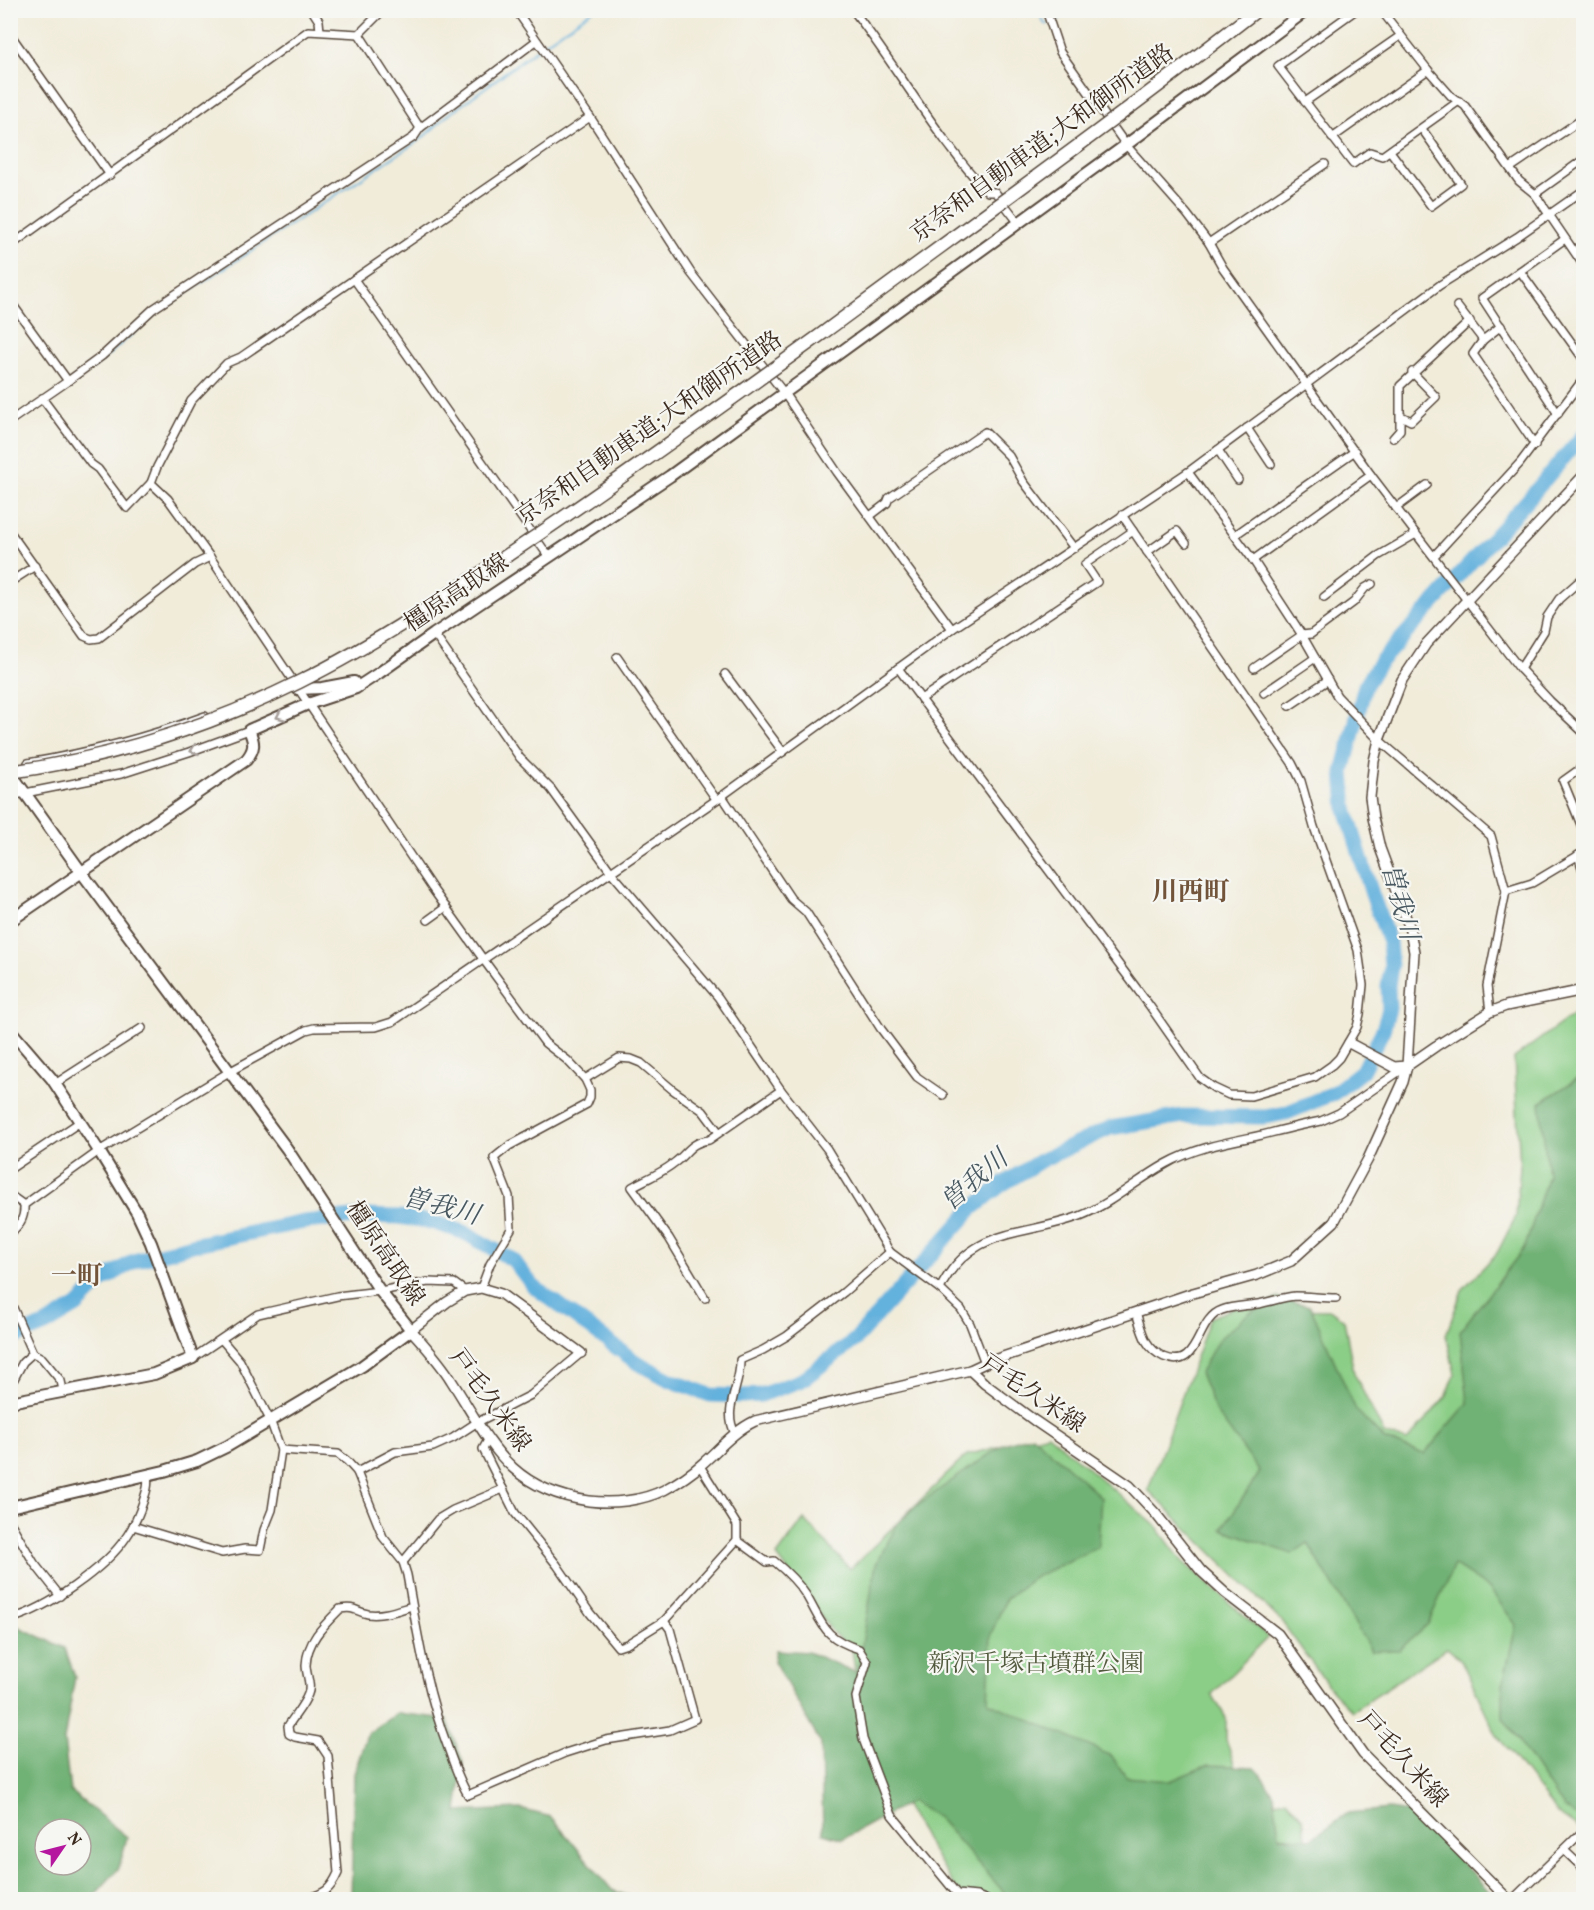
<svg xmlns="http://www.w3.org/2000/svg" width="1594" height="1910" font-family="Vollkorn,'Noto Serif JP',serif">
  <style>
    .green { fill: #8bce87; stroke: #637c52; stroke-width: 1.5 }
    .forest { fill: #70b174; stroke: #566e49; stroke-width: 1.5; fill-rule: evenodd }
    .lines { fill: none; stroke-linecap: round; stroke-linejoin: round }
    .stream { stroke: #63b1dd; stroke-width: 2 }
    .river { stroke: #63b1dd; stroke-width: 15 }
    .street-casing { stroke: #56473a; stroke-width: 10 }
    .secondary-casing { stroke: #56473a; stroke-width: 12 }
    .primary-casing { stroke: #56473a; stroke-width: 14 }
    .street { stroke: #fff; stroke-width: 7 }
    .secondary { stroke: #fff; stroke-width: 9 }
    .primary { stroke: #fff; stroke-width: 10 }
    .highway-bridge-casing { stroke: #56473a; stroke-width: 15; stroke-linecap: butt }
    .highway-bridge { stroke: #fff; stroke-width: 12 }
    .oneway { stroke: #a79f9a }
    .labels { text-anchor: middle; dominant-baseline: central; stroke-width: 4.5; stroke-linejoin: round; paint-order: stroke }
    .street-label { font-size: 24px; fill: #3b2a1e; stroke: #f6f6f2 }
    .park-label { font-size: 24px; fill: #535b3e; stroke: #f6f6f2 }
    .neighbourhood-label { font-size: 26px; font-weight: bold; fill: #71543a; stroke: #f6f6f2 }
    .water-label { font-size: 26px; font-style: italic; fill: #495961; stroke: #f6f6f2 }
  </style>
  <rect width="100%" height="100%" fill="#f6f6f2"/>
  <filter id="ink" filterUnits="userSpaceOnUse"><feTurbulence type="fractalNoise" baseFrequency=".0167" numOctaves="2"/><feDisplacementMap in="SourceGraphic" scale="12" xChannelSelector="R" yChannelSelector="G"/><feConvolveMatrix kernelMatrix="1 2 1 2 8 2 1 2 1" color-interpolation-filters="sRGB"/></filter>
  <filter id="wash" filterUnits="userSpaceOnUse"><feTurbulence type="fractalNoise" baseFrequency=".008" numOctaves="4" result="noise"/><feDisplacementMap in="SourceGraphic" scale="24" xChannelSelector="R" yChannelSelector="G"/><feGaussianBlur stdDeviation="1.35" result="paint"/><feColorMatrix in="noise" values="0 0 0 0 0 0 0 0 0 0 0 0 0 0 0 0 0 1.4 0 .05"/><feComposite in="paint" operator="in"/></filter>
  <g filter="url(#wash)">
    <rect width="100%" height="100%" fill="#f1ecda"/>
    <g class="green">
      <polygon points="1583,1012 1583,1831 1557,1813 1496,1734 1461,1660 1447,1648 1352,1711 1332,1691 1282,1622 1148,1490 1210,1318 1234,1308 1331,1310 1344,1320 1354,1373 1384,1434 1407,1441 1446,1397 1455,1374 1446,1335 1462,1290 1497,1253 1516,1216 1520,1167 1514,1058 1574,1014"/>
      <polygon points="1048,1434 1157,1527 1182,1561 1268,1637 1212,1694 1226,1718 1226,1739 1238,1776 1256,1808 1286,1799 1303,1818 1307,1846 1477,1899 966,1899 952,1883 864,1739 852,1649 833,1633 777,1556 804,1519 850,1569 967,1455"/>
    </g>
    <g class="forest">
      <polygon points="1583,1075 1583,1820 1564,1808 1503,1718 1503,1684 1516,1625 1489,1588 1454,1565 1428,1624 1399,1650 1371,1651 1308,1543 1292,1554 1222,1529 1260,1472 1216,1412 1200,1373 1218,1340 1249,1313 1278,1298 1310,1306 1356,1410 1385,1440 1424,1454 1468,1403 1460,1331 1525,1247 1548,1175 1540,1103"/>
      <polygon points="1032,1435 1101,1497 1098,1547 1033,1578 1006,1599 991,1634 988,1702 1112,1756 1126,1777 1170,1781 1208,1765 1255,1767 1274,1794 1279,1836 1311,1839 1348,1813 1390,1809 1418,1814 1496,1899 1010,1899 938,1818 912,1801 843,1839 823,1833 821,1744 774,1661 776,1650 808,1652 857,1673 876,1564 898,1523 916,1506 1004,1444"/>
      <path d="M10 1623 65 1648 75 1677 64 1740 70 1791 127 1837 119 1868 91 1899H11ZM45 1829H81V1865H45Z"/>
      <polygon points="397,1713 447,1719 463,1763 457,1812 520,1809 551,1817 612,1890 636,1899 351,1900 354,1774 367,1734"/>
    </g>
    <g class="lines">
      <g class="stream">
        <polyline points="1037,10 1045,24 1048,24"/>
        <polyline points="1053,23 1071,10"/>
        <polyline points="92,369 156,313 421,139 448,115 548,41 593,10"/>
      </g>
      <polyline class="river" points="10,1339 45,1325 77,1306 103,1280 134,1261 196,1244 304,1222 363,1216 399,1217 432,1222 463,1232 513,1260 533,1286 636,1362 670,1380 710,1395 741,1396 761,1395 802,1380 855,1340 971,1210 1001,1185 1040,1161 1110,1128 1183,1116 1265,1117 1286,1113 1334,1093 1362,1071 1383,1030 1389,1009 1388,986 1391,966 1389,942 1372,894 1346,809 1343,772 1365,686 1380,662 1526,502 1584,434"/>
    </g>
  </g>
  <g filter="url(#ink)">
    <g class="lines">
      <defs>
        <g id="street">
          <polyline points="312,10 319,21 320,31"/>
          <polyline points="516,10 590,117 691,273 784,393 837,472 952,629"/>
          <path d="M853 10C885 52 913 97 944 139 958 157 971 176 988 192H995L1018 222"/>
          <polyline points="1046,10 1060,52 1126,145 1187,214 1209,243 1223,268 1371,475 1416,534 1520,669 1550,701 1584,733"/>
          <polyline points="1356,10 1278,66 1353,164 1370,152 1382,156 1459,101"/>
          <polyline points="1381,10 1428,70 1451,96 1465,106 1519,181 1535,194 1584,266"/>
          <polyline points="10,34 110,175"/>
          <polyline points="359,34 420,128"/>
          <polyline points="1305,102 1400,36"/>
          <polyline points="1332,138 1428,70"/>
          <polyline points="1390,151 1431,206 1461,184 1422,129"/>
          <polyline points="1510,168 1581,120"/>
          <polyline points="1535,194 1584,159"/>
          <polyline points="1209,243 1325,164"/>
          <polyline points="10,246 308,31 359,34 383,10"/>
          <polyline points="1520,271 1584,360"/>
          <polyline points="354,279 549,557"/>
          <polyline points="10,301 68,381 10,421"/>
          <polyline points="1457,306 1483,340"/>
          <polyline points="1501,326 1483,340 1473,354 1535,445"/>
          <polyline points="68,381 102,356 153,309 414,137 420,128 536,41"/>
          <polyline points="42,398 91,464 98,469 127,508 151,483 157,467 191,401 227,363 241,357 590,117"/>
          <polyline points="1558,414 1482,298 1565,239"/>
          <polyline points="1401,416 1411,421 1436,397 1412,372"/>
          <polyline points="1247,428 1271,464"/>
          <polyline points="1393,438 1400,430 1400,386 1470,321"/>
          <polyline points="1218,450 1238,480"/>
          <polyline points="1188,472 1253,560 1302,635 1337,696 1379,740 1491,836 1506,891 1487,986 1490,1012"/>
          <polyline points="151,483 168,499 210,557 432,888 483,959 545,1043 567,1060 585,1079 590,1090 590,1097 587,1104 509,1146 494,1158 509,1196 511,1229 490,1264 481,1288"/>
          <polyline points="1396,508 1427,485"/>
          <polyline points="870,516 887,503 889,498 985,432 1009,456 1023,481 1074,548"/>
          <polyline points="10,532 84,636 91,639 99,638 195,564 210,557"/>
          <polyline points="1235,535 1355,451"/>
          <polyline points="1147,552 1177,531 1186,543"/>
          <polyline points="1434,556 1520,463 1584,378"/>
          <polyline points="1253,560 1371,475"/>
          <polyline points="10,582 35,566"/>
          <polyline points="1324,597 1378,556 1416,534"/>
          <polyline points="434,634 520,758 551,789 611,872 718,997 781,1090 827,1149 890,1252 940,1289 961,1309 970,1324 985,1363"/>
          <polyline points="617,657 716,799"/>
          <polyline points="898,668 1149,1005 1200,1078 1214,1088 1229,1095 1251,1096 1315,1077 1332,1065 1339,1058 1357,1027 1360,1014 1363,985 1358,950 1314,827 1301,781 1292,763 1122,515"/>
          <polyline points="1254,668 1302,635 1311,634 1354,602 1365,588 1372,584"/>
          <polyline points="1520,669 1544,631 1547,617 1559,599 1584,577"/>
          <polyline points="725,674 783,752"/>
          <polyline points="1264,693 1315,658"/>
          <polyline points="921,699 1097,582 1085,564 1133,531"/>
          <polyline points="1289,706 1328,680"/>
          <path d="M28 763C88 753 148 737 205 716"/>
          <polyline points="1584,766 1563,781 1584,832"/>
          <polyline points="10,796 121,774 189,752 249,730"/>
          <polyline points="722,796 791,899 806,912 881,1029 917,1077 943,1095"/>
          <polyline points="1578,855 1584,874"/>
          <polyline points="1506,891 1532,883 1584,852"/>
          <polyline points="428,920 446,907"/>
          <polyline points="585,1079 619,1058 631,1059 641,1063 673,1090 703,1111 718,1131"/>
          <polyline points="55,1084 142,1028"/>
          <polyline points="10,1169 80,1122"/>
          <polyline points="10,1195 24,1205"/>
          <path d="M10 1234C19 1225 25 1219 24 1205L99 1151 229 1072 306 1030 314 1028 376 1027 392 1022 722 796 952 629 1188 472 1440 285 1517 237 1584 190"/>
          <path d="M940 1289C971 1226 1024 1237 1080 1216 1111 1204 1137 1180 1166 1164 1196 1147 1229 1142 1262 1135 1282 1130 1301 1125 1321 1121L1339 1113 1407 1066"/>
          <path d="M705 1298 669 1238 632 1187C646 1179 662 1173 674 1163 687 1154 690 1142 709 1140L781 1090"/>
          <polyline points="10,1301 33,1353 42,1358 61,1381 63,1390"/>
          <path d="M1136 1312C1142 1331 1144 1348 1164 1357 1200 1372 1195 1319 1222 1310 1233 1306 1246 1306 1258 1304 1270 1302 1283 1297 1295 1296 1308 1296 1323 1298 1336 1298"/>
          <polyline points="193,1358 258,1314 337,1296 380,1291 428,1282 454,1283 465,1291"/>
          <polyline points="10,1386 23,1362 33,1353"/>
          <path d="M735 1433C722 1409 741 1386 740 1360L763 1350 787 1336 844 1292 890 1252"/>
          <polyline points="488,1440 483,1449 515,1513 557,1565 590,1613 618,1647 627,1644 664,1621 737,1540 737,1525 700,1466"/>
          <path d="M281 1450 338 1454 347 1461 357 1472 383 1537 403 1562 407 1575C418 1636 426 1690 448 1748 454 1764 459 1780 468 1795L565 1753 606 1740 670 1730 695 1719 670 1629 664 1621"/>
          <polyline points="357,1472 395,1452 433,1447 453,1438 476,1423 531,1395 581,1353"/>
          <polyline points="10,1522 34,1563 60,1596"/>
          <polyline points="133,1526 222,1553 245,1549 260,1550 264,1530 272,1510 281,1450 270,1420 240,1361 222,1340"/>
          <path d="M737 1540 767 1562 774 1561C786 1571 797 1581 806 1595 823 1624 823 1638 859 1649L867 1662 856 1697 863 1739 892 1815 957 1894 977 1896 987 1900"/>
          <polyline points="403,1562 438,1519 453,1510 503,1489"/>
          <path d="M10 1619C47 1609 106 1568 127 1536 134 1526 139 1514 143 1502 146 1492 149 1486 147 1475"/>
          <polyline points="1564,1850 1584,1869"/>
          <path d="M303 1900C323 1893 329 1893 338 1873L328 1756 318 1741 295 1737 289 1734 288 1726C294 1716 304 1705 308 1694 312 1685 306 1675 306 1665 307 1641 324 1625 340 1609 356 1606 356 1612 368 1614 384 1616 398 1610 412 1606"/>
          <polyline points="1512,1900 1581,1833"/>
        </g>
        <g id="secondary">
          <polyline points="1349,1043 1394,1067 1407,1066 1436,1046 1490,1012 1506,1006 1584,990"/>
          <path d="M581 1353 501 1294 481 1288 465 1291 447 1302 411 1330C425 1346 440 1362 451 1380 491 1442 507 1489 589 1501 613 1504 642 1501 664 1490 677 1483 691 1474 702 1464 719 1449 734 1431 755 1421L970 1370 985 1363 1193 1293 1257 1275 1291 1261 1334 1222 1368 1159 1403 1082 1407 1066 1414 952 1409 926 1380 848 1373 818 1370 797 1374 761 1379 740 1402 680 1426 644 1584 475"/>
          <polyline points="970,1370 985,1384 1035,1421 1130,1486 1156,1514 1201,1571 1225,1593 1278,1634 1363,1754 1509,1900"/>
        </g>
        <g id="primary">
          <polyline points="298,689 322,688 354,682"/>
          <polyline points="10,772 82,873 287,1149 380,1291 411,1330 362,1366 228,1446 197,1461 164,1471 10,1507"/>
          <path d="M10 921 246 760C255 749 255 743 249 730L308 704 356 688 379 673 434 634 670 476 1126 145 1307 10"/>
          <polyline points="10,1030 52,1079 99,1151 137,1213 151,1243 193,1358 154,1374 10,1402"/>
        </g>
      </defs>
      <use href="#street" class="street-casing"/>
      <use href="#secondary" class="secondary-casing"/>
      <use href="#primary" class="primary-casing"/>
      <use href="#street" class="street"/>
      <use href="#secondary" class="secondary"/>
      <use href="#primary" class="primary"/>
      <defs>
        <path id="highway-bridge" d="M10 772C111 758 208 727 299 682 382 641 462 586 539 534 635 469 729 401 823 333 968 226 1115 121 1257 10"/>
      </defs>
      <use href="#highway-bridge" class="highway-bridge-casing"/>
      <use href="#highway-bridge" class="highway-bridge"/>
    </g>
    <defs><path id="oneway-chevron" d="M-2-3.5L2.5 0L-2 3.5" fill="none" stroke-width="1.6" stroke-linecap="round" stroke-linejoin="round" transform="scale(1.5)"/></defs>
    <g class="oneway">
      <use href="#oneway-chevron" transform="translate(280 716) rotate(156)"/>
      <use href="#oneway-chevron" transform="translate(194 750) rotate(160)"/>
    </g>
  </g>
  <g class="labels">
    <g class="street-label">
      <text transform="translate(1043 144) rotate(-36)">京奈和自動車道;大和御所道路</text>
      <text transform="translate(650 429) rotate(-35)">京奈和自動車道;大和御所道路</text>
      <text transform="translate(457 594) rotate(-34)">橿原高取線</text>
      <text transform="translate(384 1254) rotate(56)">橿原高取線</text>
      <text transform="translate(1032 1395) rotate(34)">戸毛久米線</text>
      <text transform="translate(489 1401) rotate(54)">戸毛久米線</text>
      <text transform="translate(1402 1760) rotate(48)">戸毛久米線</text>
    </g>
    <g class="park-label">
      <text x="1036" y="1665">新沢千塚古墳群公園</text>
    </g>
    <g class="neighbourhood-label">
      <text x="1191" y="893">川西町</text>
      <text x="77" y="1277">一町</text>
    </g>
    <g class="water-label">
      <text transform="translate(1399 902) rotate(75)">曽我川</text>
      <text transform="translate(975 1181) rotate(-40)">曽我川</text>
      <text transform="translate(441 1207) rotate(15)">曽我川</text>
    </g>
  </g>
  <rect width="1594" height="1910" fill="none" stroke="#f6f6f2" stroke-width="36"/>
  <g transform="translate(63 1847) rotate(55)"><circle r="28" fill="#f6f6f2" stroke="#aba49d" stroke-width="1.5"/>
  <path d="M0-4.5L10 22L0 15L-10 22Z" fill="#b5179e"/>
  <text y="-9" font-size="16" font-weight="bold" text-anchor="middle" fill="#3b2a1e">N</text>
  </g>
</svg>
